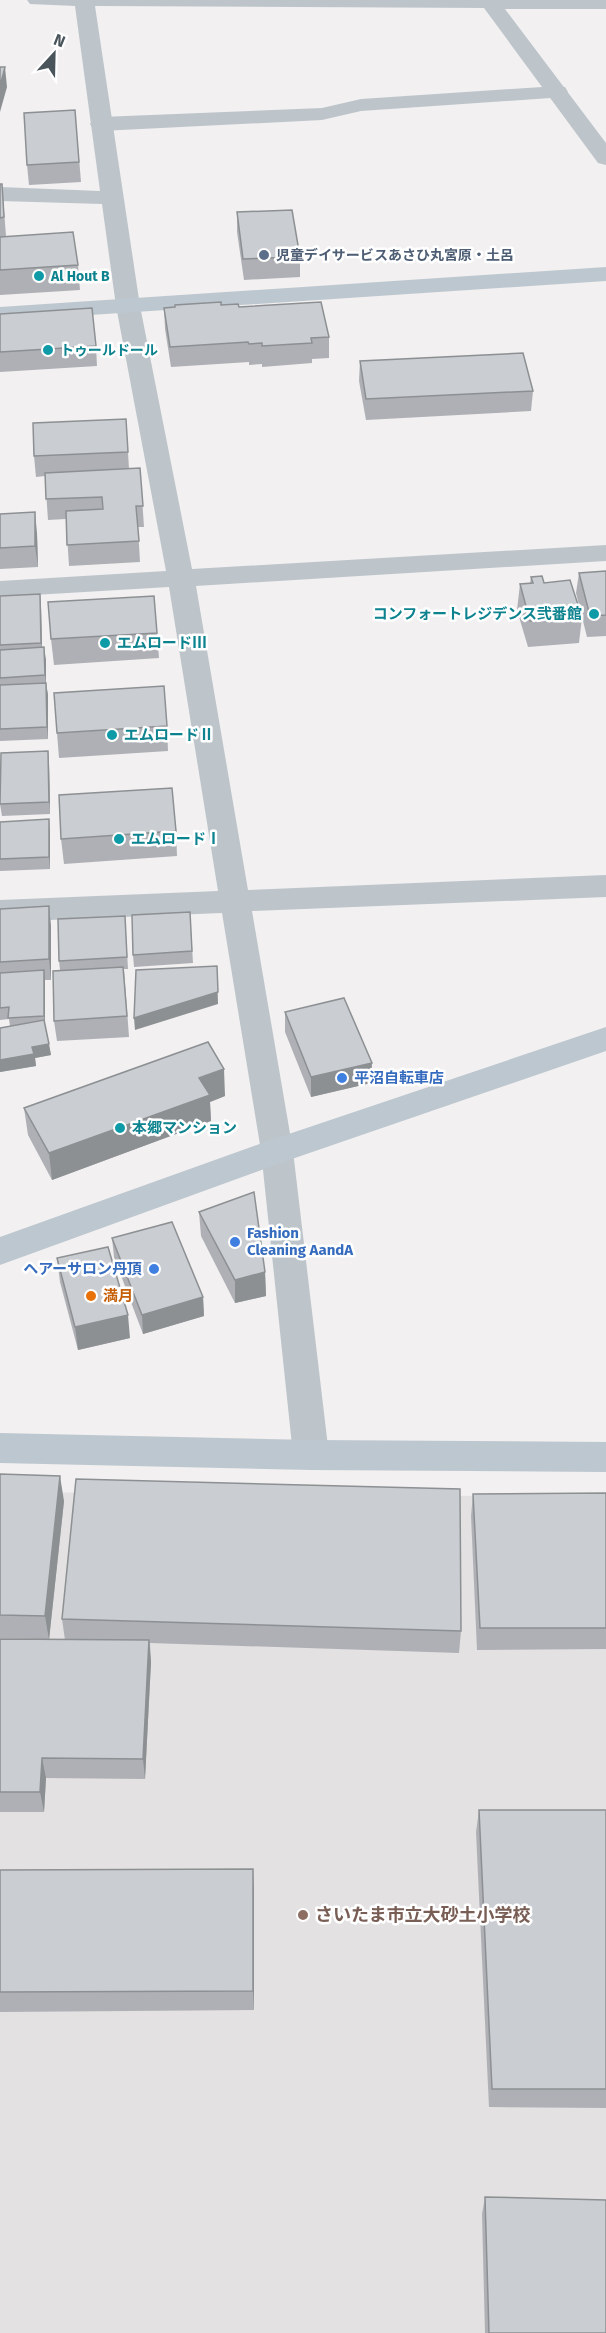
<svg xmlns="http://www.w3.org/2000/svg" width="606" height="2333" font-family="'Fira Sans','Noto Sans JP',sans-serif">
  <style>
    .education { fill: #e3e1e1 }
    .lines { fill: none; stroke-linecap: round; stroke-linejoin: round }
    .lane { fill: #bdc5cb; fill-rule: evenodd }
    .street { fill: #bdc5cb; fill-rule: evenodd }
    .secondary { fill: #bdc7cf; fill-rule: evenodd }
    .wall { fill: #aeb0b5 }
    .shaded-wall { fill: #8d9093 }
    .building { fill: #cacdd2; stroke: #8d9093; stroke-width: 1.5 }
    .service-dot { fill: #5c6f8a; stroke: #fff; stroke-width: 2 }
    .culture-dot { fill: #0f9aa8; stroke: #fff; stroke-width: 2 }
    .shop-dot { fill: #3f7fe0; stroke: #fff; stroke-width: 2 }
    .food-dot { fill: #e8710a; stroke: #fff; stroke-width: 2 }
    .education-dot { fill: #8d6e63; stroke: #fff; stroke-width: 2 }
    .labels { text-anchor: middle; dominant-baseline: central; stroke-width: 5; stroke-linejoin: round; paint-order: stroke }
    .far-service-label { font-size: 14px; font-weight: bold; fill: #4e5e75; stroke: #fff; text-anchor: start }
    .far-culture-label { font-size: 14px; font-weight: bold; fill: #0d838f; stroke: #fff; text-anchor: start }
    .culture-label { font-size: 15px; font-weight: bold; fill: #0d838f; stroke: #fff; text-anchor: start }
    .shop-label { font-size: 15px; font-weight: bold; fill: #366cbe; stroke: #fff; text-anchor: start }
    .food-label { font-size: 15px; font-weight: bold; fill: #c56008; stroke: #fff; text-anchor: start }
    .near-education-label { font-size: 18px; font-weight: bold; fill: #785e54; stroke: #fff; text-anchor: start }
  </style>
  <rect width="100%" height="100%" fill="#f2f0f0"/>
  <polygon class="education" points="0,1492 606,1497 606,2333 0,2333"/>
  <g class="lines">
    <polygon class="lane" points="557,86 565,87 568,92 565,97 361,111 322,120 101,131 93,129 90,124 93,119 101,117 322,108 361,99"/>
    <polygon class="street" points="27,0 606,0 606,9 505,9 606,143 606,165 598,163 484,8 95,6 140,306 192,569 606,545 606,561 196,586 248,890 606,875 606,897 252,911 293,1151 329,1455 324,1466 311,1470 298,1466 293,1455 261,1151 222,913 0,922 0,900 218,891 169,587 0,597 0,581 166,571 116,306 102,204 0,201 0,187 100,191 75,6 30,4"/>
    <g class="secondary">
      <polygon points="606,267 606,281 0,321 0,307"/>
      <polygon points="606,1027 606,1051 289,1160 0,1265 0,1237 265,1142"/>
      <polygon points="0,1433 311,1440 606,1442 606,1472 311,1470 0,1463"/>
    </g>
  </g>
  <g class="wall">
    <polygon points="75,110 81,182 29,185 27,165"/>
    <polygon points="0,184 2,184 6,236 78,265 80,290 0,295"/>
    <polygon points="237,212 300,257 300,277 244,280 237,232"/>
    <polygon points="221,305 239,307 329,337 329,358 312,359 312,363 262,367 262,364 249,365 249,362 171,367 165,329 164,308"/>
    <polygon points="0,314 96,346 97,366 0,372"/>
    <polygon points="360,361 533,391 531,411 366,420 359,381"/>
    <polygon points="126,419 129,469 140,468 144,527 138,527 140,562 69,566 66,519 48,520 45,476 36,477 34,456"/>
    <polygon points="0,514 37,533 38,567 0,569"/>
    <polygon points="606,571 606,636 587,637 576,593 579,573"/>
    <polygon points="531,577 544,583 582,617 579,643 528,647 517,610 520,584 530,583"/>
    <polygon points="0,596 41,606 42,648 44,647 46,683 48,695 48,739 0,741"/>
    <polygon points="157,633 159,658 54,665 51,639"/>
    <polygon points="167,726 168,751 59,758 57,733"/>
    <polygon points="48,751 49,763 50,814 2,816 0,804"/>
    <polygon points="0,822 50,831 50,869 0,871"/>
    <polygon points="176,831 177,856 64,864 61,839"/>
    <polygon points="49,906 51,927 51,980 45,980 45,1027 51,1055 35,1058 36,1066 0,1072 0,1028 10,1026 9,1019 0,1020 0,909"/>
    <polygon points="190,912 193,963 134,967 133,955"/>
    <polygon points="125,916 128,969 124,969 129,1037 57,1041 54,1021 60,970 59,961"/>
    <polygon points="285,1012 371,1083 311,1097 285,1032"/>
    <polygon points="225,1096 210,1102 211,1121 52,1180 28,1135 24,1108"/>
    <polygon points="199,1212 265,1272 266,1296 235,1303 201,1236"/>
    <polygon points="112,1238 203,1297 204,1316 143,1334 114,1257"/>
    <polygon points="57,1258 130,1338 78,1350 60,1282"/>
    <polygon points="0,1474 64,1501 49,1639 65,1640 62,1619 461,1631 459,1653 150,1643 151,1662 145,1779 46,1778 44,1812 0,1812 0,1639 35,1639 0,1638"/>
    <polygon points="606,1493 606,1649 477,1650 471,1516 473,1494"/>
    <polygon points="479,1810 606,1810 606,2108 489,2107 476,1832"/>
    <polygon points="0,1870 254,1890 254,2010 0,2012"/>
    <polygon points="485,2197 606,2333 485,2333 482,2214"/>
  </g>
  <g class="shaded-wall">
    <polygon points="5,67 7,87 0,112 0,86"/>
    <polygon points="35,512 37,533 38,567 35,546"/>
    <polygon points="40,594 41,606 42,655 41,643"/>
    <polygon points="44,647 46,660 46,688 45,675"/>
    <polygon points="46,683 48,695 48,739 47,727"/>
    <polygon points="48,751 49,763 50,814 49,802"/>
    <polygon points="49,819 50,831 50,869 49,857"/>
    <polygon points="49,906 51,927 51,980 49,959"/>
    <polygon points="217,966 218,1004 135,1030 134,1018"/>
    <polygon points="44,970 45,982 45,1028 44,1016"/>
    <polygon points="49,1044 51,1055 35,1058 36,1066 0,1072 0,1060 32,1047"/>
    <polygon points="372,1063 371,1083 311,1097 311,1077"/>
    <polygon points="224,1069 225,1096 210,1102 211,1121 52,1180 49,1153 199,1078"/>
    <polygon points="265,1272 266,1296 235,1303 235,1280"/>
    <polygon points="203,1297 204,1316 143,1334 142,1315"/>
    <polygon points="128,1315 130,1338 78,1350 75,1327"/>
    <polygon points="60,1476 64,1501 49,1640 45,1616"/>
    <polygon points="149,1640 151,1662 145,1779 143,1759"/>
    <polygon points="42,1758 46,1778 44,1812 40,1792"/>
    <polygon points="253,1869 254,1890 254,2010 253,1991"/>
  </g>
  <g class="building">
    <polygon points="0,67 5,67 0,86"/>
    <polygon points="75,110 79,162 27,165 24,113"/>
    <polygon points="0,184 2,184 4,217 0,218"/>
    <polygon points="292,210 300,257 243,259 237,212"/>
    <polygon points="73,232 78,265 0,270 0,237"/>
    <polygon points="221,302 221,305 238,304 239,307 321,302 329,337 311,338 312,343 262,346 262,343 249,344 248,342 170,347 164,308 175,307 175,305"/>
    <polygon points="92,308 96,346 0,352 0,314"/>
    <polygon points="523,353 533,391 366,399 360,361"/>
    <polygon points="126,419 128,452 34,456 33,423"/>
    <polygon points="140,468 143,506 136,506 139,541 67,545 66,511 103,509 102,497 46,499 45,473"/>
    <polygon points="35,512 35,546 0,548 0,514"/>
    <polygon points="606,571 606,615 590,616 579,573"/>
    <polygon points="542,576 544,583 570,580 582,617 530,621 520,584 533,583 531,577"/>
    <polygon points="40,594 41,643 0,645 0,596"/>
    <polygon points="154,596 157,633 51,639 48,602"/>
    <polygon points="44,647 45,675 0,678 0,650"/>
    <polygon points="46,683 47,727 0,729 0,685"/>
    <polygon points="164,686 167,726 57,733 54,693"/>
    <polygon points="48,751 49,802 0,804 1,753"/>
    <polygon points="172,788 176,831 61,839 59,795"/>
    <polygon points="49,819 49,857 0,859 0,822"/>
    <polygon points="49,906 49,959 0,962 0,909"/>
    <polygon points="190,912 192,951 133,955 132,915"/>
    <polygon points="125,916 127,957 59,961 58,919"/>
    <polygon points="217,966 218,992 134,1018 136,970"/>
    <polygon points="123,967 127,1016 54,1021 53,971"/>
    <polygon points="44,970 44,1016 8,1018 9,1007 0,1008 0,973"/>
    <polygon points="344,998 372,1063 311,1077 285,1012"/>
    <polygon points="44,1020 49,1044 32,1047 34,1054 0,1060 0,1028"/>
    <polygon points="208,1042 224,1069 199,1078 210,1095 49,1153 24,1108"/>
    <polygon points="254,1192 265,1272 235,1280 199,1212"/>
    <polygon points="172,1222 203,1297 142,1315 112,1238"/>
    <polygon points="108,1247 128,1315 75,1327 57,1258"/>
    <polygon points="0,1474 60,1476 45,1616 0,1615"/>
    <polygon points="76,1479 460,1489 461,1631 62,1619"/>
    <polygon points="606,1493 606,1628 480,1628 473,1494"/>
    <polygon points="0,1639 149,1640 143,1759 42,1758 40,1792 0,1792"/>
    <polygon points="479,1810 606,1810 606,2089 492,2089"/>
    <polygon points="253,1869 253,1991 0,1992 0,1870"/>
    <polygon points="485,2197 606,2200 606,2333 489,2333"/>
  </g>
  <circle class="service-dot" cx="264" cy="255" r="6"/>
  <g class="culture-dot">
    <circle cx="39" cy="276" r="6"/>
    <circle cx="48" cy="350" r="6"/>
    <circle cx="594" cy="614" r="6"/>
    <circle cx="105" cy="643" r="6"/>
    <circle cx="112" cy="735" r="6"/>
    <circle cx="119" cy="839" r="6"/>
    <circle cx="120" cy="1128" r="6"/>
  </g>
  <g class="shop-dot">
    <circle cx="342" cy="1078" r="6"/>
    <circle cx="235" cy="1242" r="6"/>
    <circle cx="154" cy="1269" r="6"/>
  </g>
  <circle class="food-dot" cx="91" cy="1296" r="6"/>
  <circle class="education-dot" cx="303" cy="1915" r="6"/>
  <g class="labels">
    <g class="far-service-label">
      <text x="276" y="255">児童デイサービスあさひ丸宮原・土呂</text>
    </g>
    <g class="far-culture-label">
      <text x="51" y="276">Al Hout B</text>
      <text x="60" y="350">トゥールドール</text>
    </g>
    <g class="culture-label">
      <text x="582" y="614" text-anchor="end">コンフォートレジデンス弐番館</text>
      <text x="117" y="643">エムロードⅢ</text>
      <text x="124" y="735">エムロードⅡ</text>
      <text x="131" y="839">エムロードⅠ</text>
      <text x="132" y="1128">本郷マンション</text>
    </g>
    <g class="shop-label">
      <text x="354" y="1078">平沼自転車店</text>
      <text x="247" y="1233">Fashion<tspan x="247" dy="17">Cleaning AandA</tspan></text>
      <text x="142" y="1269" text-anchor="end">ヘアーサロン丹頂</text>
    </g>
    <g class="food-label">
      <text x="103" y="1296">満月</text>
    </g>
    <g class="near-education-label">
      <text x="315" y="1915">さいたま市立大砂土小学校</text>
    </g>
  </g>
  <g transform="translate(54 54) rotate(22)" stroke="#ffffff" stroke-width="4.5" paint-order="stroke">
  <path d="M0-4.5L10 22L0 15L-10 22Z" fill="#49545b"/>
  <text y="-9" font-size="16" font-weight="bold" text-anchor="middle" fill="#49545b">N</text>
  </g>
</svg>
